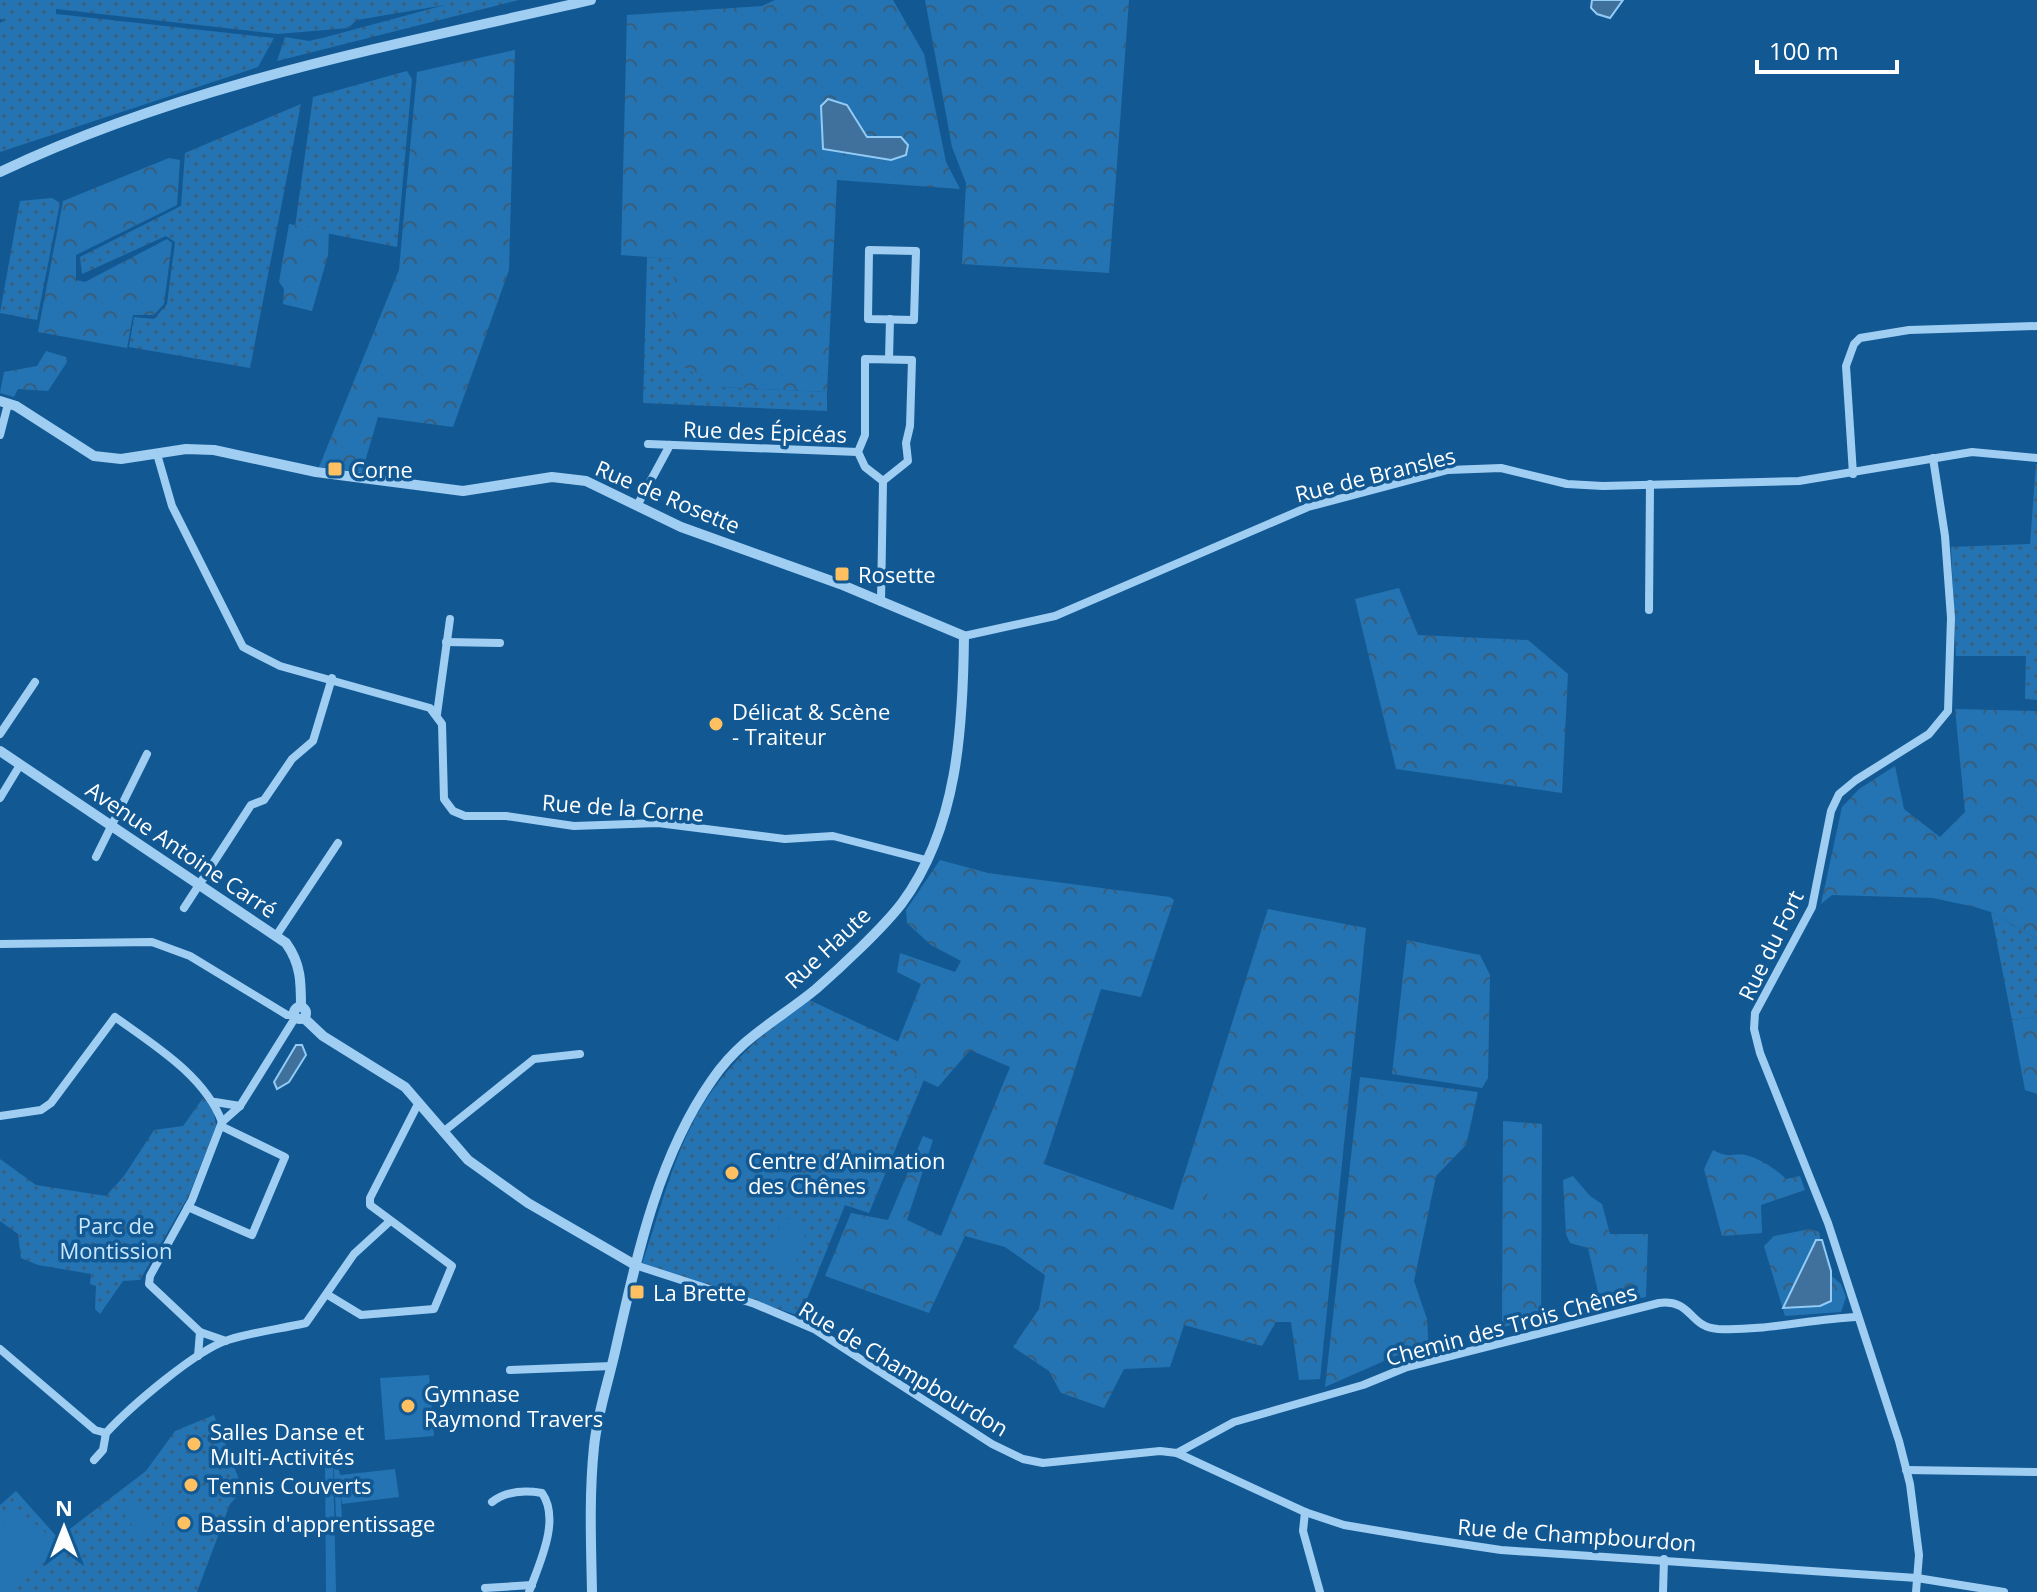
<svg xmlns="http://www.w3.org/2000/svg" width="2037" height="1592" font-family="'Open Sans',sans-serif">
  <style>
    .grass { fill: url(#grass-dots) }
    .forest { fill: url(#forest-crowns) }
    .pitch { fill: #2473b3 }
    .water { fill: #3f719c; stroke: #92cbf6; stroke-width: 2 }
    .lines { fill: none; stroke-linecap: round; stroke-linejoin: round }
    .minor { stroke: #a0cef3; stroke-width: 8 }
    .tertiary { stroke: #a0cef3; stroke-width: 10 }
    .poi-dot { fill: #ffc062; stroke: #125994; stroke-width: 3 }
    .labels { text-anchor: middle; dominant-baseline: central; stroke-width: 7; stroke-linejoin: round; paint-order: stroke }
    .street-label { font-size: 22px; fill: #fff; stroke: #125994 }
    .poi-label { font-size: 22px; fill: #fff; stroke: #125994; text-anchor: start }
    .park-label { font-size: 22px; fill: #c8e6fd; stroke: #125994 }
  </style>
  <defs>
    <pattern id="grass-dots" width="8" height="8" patternUnits="userSpaceOnUse" patternTransform="scale(2)"><rect width="8" height="8" fill="#2473b3"/><path d="M2 2h.1M6 6h.1" fill="none" stroke="#3a5e7a" stroke-width="1.8" stroke-linecap="round"/></pattern>
    <pattern id="forest-crowns" width="20" height="18" patternUnits="userSpaceOnUse" patternTransform="scale(2)"><rect width="20" height="18" fill="#2473b3"/><path d="M2 6a3 3 0 1 1 6 0M12 15a3 3 0 1 1 6 0" fill="none" stroke="#3a5e7a"/></pattern>
  </defs>
  <rect width="100%" height="100%" fill="#125994"/>
  <g class="grass">
    <polygon points="0,0 519,0 277,61 285,37 309,41 326,37 445,5 357,20 348,28 278,34 56,9 56,14 274,38 258,67 0,152 0,23 5,20 0,19"/>
    <polygon points="407,71 412,79 397,247 295,227 313,97"/>
    <polygon points="301,104 250,368 129,347 134,317 154,319 167,304 175,242 166,236 82,274 80,257 181,206 185,153"/>
    <polygon points="52,198 60,203 37,320 0,313 20,201"/>
    <polygon points="647,257 674,259 719,387 827,392 827,411 643,403"/>
    <polygon points="2036,464 2037,464 2037,700 2025,699 2026,656 1956,656 1951,547 2030,544"/>
    <polygon points="1991,912 2037,939 2037,1017 2012,1020"/>
    <path d="M805 998 933 1058 869 1213 845 1205 800 1316 642 1264C662 1206 677 1138 714 1088 740 1053 773 1026 805 998Z"/>
    <polygon points="203,1098 213,1106 216,1126 189,1195 140,1280 123,1281 100,1314 95,1309 96,1286 90,1284 91,1274 38,1265 21,1258 18,1234 0,1221 0,1159 36,1185 106,1196 124,1176 154,1130 183,1126"/>
    <polygon points="214,1415 243,1490 230,1504 197,1592 0,1592 0,1505 16,1491 58,1538 146,1471 175,1431"/>
  </g>
  <g class="forest">
    <polygon points="775,0 893,0 924,54 946,162 960,189 837,180 827,392 719,387 671,360 674,259 621,255 627,15 762,6"/>
    <polygon points="925,0 1129,0 1109,273 962,264 966,183 952,147"/>
    <polygon points="515,50 509,270 453,427 378,417 362,472 319,467 399,270 417,72"/>
    <polygon points="169,158 180,160 177,205 76,255 76,280 85,282 167,239 172,243 164,304 154,315 133,315 127,348 38,332 63,201"/>
    <polygon points="289,224 329,230 328,255 312,311 283,304 284,289 279,282"/>
    <polygon points="46,351 66,357 67,362 48,391 18,389 14,397 0,393 4,372 37,366"/>
    <polygon points="1399,588 1418,635 1528,640 1568,674 1562,793 1396,769 1355,599"/>
    <polygon points="1955,709 2037,711 2037,939 1991,912 1975,907 1933,898 1832,895 1821,904 1842,807 1859,789 1895,766 1904,809 1940,837 1965,812"/>
    <polygon points="940,860 988,873 1170,897 1174,900 1141,997 1101,989 1044,1164 1173,1210 1268,909 1366,928 1320,1379 1299,1380 1291,1322 1276,1322 1262,1346 1184,1325 1170,1367 1124,1369 1104,1408 1061,1393 1049,1371 1013,1347 1039,1309 1045,1275 1005,1247 965,1236 929,1313 825,1276 851,1213 888,1220 923,1136 933,1140 907,1220 941,1236 1010,1067 970,1050 938,1087 889,1064 921,984 897,972 900,953 955,972 961,961 931,945 907,923 906,910"/>
    <polygon points="1407,940 1480,955 1490,975 1488,1078 1482,1088 1392,1074"/>
    <polygon points="2037,1017 2037,1094 2025,1090 2012,1020"/>
    <polygon points="1360,1077 1478,1092 1466,1145 1436,1176 1414,1281 1427,1319 1429,1354 1400,1354 1325,1387"/>
    <polygon points="1503,1121 1542,1124 1541,1320 1502,1327"/>
    <path d="M1713 1150C1730 1159 1730 1153 1745 1155 1758 1157 1777 1170 1786 1179L1800 1176 1805 1190 1761 1205 1762 1233 1722 1236 1704 1169Z"/>
    <polygon points="1573,1176 1590,1196 1602,1204 1610,1234 1648,1234 1646,1297 1601,1305 1588,1248 1570,1243 1566,1234 1563,1180"/>
    <polygon points="1810,1229 1819,1232 1827,1272 1841,1284 1846,1297 1841,1312 1785,1316 1764,1246 1774,1236"/>
  </g>
  <g class="pitch">
    <polygon points="1220,1151 1246,1159 1229,1214 1204,1207"/>
    <polygon points="783,1217 808,1226 792,1274 766,1264"/>
    <polygon points="429,1375 434,1436 385,1440 380,1378"/>
    <polygon points="325,1460 333,1460 336,1592 326,1592"/>
    <polygon points="334,1469 339,1470 340,1475 395,1469 399,1497 342,1504 340,1485 342,1519 336,1519"/>
    <polygon points="136,1503 153,1524 140,1535 123,1513"/>
    <polygon points="17,1508 55,1541 10,1592 0,1592 0,1527"/>
    <polygon points="169,1510 178,1513 179,1510 206,1519 199,1537 163,1526"/>
  </g>
  <g class="water">
    <polygon points="1592,0 1623,0 1610,18 1597,14 1591,8"/>
    <polygon points="828,99 847,105 867,137 901,137 908,145 906,155 891,160 823,149 821,106"/>
    <polygon points="296,1045 302,1045 306,1055 289,1082 277,1089 274,1082"/>
    <polygon points="1816,1240 1822,1240 1831,1271 1831,1301 1820,1306 1783,1308"/>
  </g>
  <g class="lines">
    <g class="minor">
      <polygon points="869,250 916,251 914,320 868,319"/>
      <polygon points="865,359 912,360 910,426 906,443 908,461 883,481 865,467 858,452 865,435"/>
      <polyline points="889,359 890,319"/>
      <polyline points="0,435 8,404"/>
      <polyline points="648,444 858,452"/>
      <polyline points="157,454 172,506 243,647 280,666 430,708 442,724 444,799 453,811 465,816 506,816 574,826 658,823 785,839 833,836 926,860"/>
      <polyline points="1853,474 1846,366 1854,344 1860,338 1909,330 2037,326"/>
      <polyline points="638,504 670,445"/>
      <polyline points="881,602 883,481"/>
      <polyline points="1649,610 1650,484"/>
      <polyline points="964,636 1055,616 1308,507 1448,470 1501,468 1567,484 1603,486 1799,481 1972,452 2037,458"/>
      <polyline points="446,642 500,643"/>
      <polyline points="437,714 450,619"/>
      <polyline points="0,734 35,682"/>
      <polyline points="0,798 20,765"/>
      <polyline points="96,857 147,754"/>
      <polyline points="184,908 251,805 264,800 292,759 313,741 332,678"/>
      <polyline points="276,936 338,843"/>
      <polyline points="0,944 152,942 190,956 287,1015 293,1015"/>
      <polyline points="215,1102 240,1106"/>
      <path d="M0 1116 41 1110 51 1103 115 1017C154 1045 205 1076 222 1122"/>
      <polyline points="443,1132 534,1059 580,1054"/>
      <polyline points="188,1207 252,1235 285,1157 221,1126"/>
      <polyline points="635,1265 755,1304 814,1329 992,1444 1023,1459 1043,1463 1160,1451 1177,1453 1305,1512 1344,1525 1421,1538 1501,1550 1917,1578 2004,1592"/>
      <polyline points="328,1295 361,1315 434,1309 452,1266 370,1205 370,1198 419,1102"/>
      <polyline points="226,1341 200,1332 149,1284 150,1276 192,1200 222,1122 240,1106 295,1018"/>
      <path d="M0 1349 95 1430 106 1433C130 1407 196 1350 228 1340 253 1332 280 1329 306 1323L354 1254 389 1222"/>
      <polyline points="198,1356 200,1332"/>
      <polyline points="510,1370 612,1366"/>
      <path d="M1177 1453 1234 1422 1363 1385 1407 1367 1659 1303C1693 1299 1688 1327 1718 1329 1765 1331 1810 1319 1857 1317"/>
      <polyline points="94,1460 103,1450 106,1433"/>
      <polyline points="1906,1470 2037,1472"/>
      <path d="M492 1502C506 1491 524 1490 542 1493 561 1520 539 1564 529 1592"/>
      <polyline points="1305,1512 1303,1531 1320,1592"/>
      <polyline points="485,1588 532,1585"/>
      <polyline points="1663,1592 1664,1559"/>
      <polyline points="1916,1592 1919,1555 1910,1484 1899,1441 1828,1223 1760,1053 1754,1029 1755,1013 1812,907 1831,811 1839,794 1856,780 1929,734 1948,711 1951,618 1945,536 1933,458"/>
    </g>
    <g class="tertiary">
      <path d="M0 172C187 83 391 46 591 0"/>
      <path d="M0 401 16 406 94 456 121 459 186 449 214 450 316 472 463 491 552 477 586 481 681 527 840 584 964 636C963 727 958 827 902 903 883 928 840 968 816 989 777 1021 741 1037 712 1080 657 1158 636 1260 615 1352 608 1383 597 1415 594 1447 589 1495 591 1543 592 1592"/>
      <path d="M0 751 286 943C301 964 301 982 301 1007"/>
      <circle cx="300" cy="1013" r="6"/>
      <polyline points="304,1018 323,1036 405,1087 468,1160 528,1203 635,1265"/>
    </g>
  </g>
  <g class="poi-dot">
    <rect x="327" y="461" width="16" height="16" rx="4"/>
    <rect x="834" y="566" width="16" height="16" rx="4"/>
    <circle cx="716" cy="724" r="8"/>
    <circle cx="732" cy="1173" r="8"/>
    <rect x="629" y="1284" width="16" height="16" rx="4"/>
    <circle cx="408" cy="1406" r="8"/>
    <circle cx="194" cy="1444" r="8"/>
    <circle cx="191" cy="1485" r="8"/>
    <circle cx="184" cy="1523" r="8"/>
  </g>
  <g class="labels">
    <g class="street-label">
      <text transform="translate(765 431) rotate(2)">Rue des Épicéas</text>
      <text transform="translate(1375 474) rotate(-14)">Rue de Bransles</text>
      <text transform="translate(668 496) rotate(23)">Rue de Rosette</text>
      <text transform="translate(623 807) rotate(4)">Rue de la Corne</text>
      <text transform="translate(182 849) rotate(34)">Avenue Antoine Carré</text>
      <text transform="translate(1770 945) rotate(-64)">Rue du Fort</text>
      <text transform="translate(827 947) rotate(-43)">Rue Haute</text>
      <text transform="translate(1511 1324) rotate(-15)">Chemin des Trois Chênes</text>
      <text transform="translate(904 1368) rotate(31)">Rue de Champbourdon</text>
      <text transform="translate(1577 1534) rotate(4)">Rue de Champbourdon</text>
    </g>
    <g class="poi-label">
      <text x="351" y="469">Corne</text>
      <text x="858" y="574">Rosette</text>
      <text x="732" y="711">Délicat &amp; Scène<tspan x="732" dy="25">- Traiteur</tspan></text>
      <text x="748" y="1160">Centre d’Animation<tspan x="748" dy="25">des Chênes</tspan></text>
      <text x="653" y="1292">La Brette</text>
      <text x="424" y="1393">Gymnase<tspan x="424" dy="25">Raymond Travers</tspan></text>
      <text x="210" y="1431">Salles Danse et<tspan x="210" dy="25">Multi-Activités</tspan></text>
      <text x="207" y="1485">Tennis Couverts</text>
      <text x="200" y="1523">Bassin d'apprentissage</text>
    </g>
    <g class="park-label">
      <text x="116" y="1225">Parc de<tspan x="116" dy="25">Montission</tspan></text>
    </g>
  </g>
  <g transform="translate(64 1528)" stroke="#125994" stroke-width="6" paint-order="stroke">
  <path d="M0-6L14 30L0 20L-14 30Z" fill="#ffffff"/>
  <text y="-12" font-size="22" font-weight="bold" text-anchor="middle" fill="#ffffff">N</text>
  </g>
  <path d="M1757 60v12h140v-12" fill="none" stroke="#ffffff" stroke-width="4"/>
  <text x="1769" y="60" font-size="24" fill="#ffffff" stroke="#125994" stroke-width="6" paint-order="stroke">100 m</text>
</svg>
